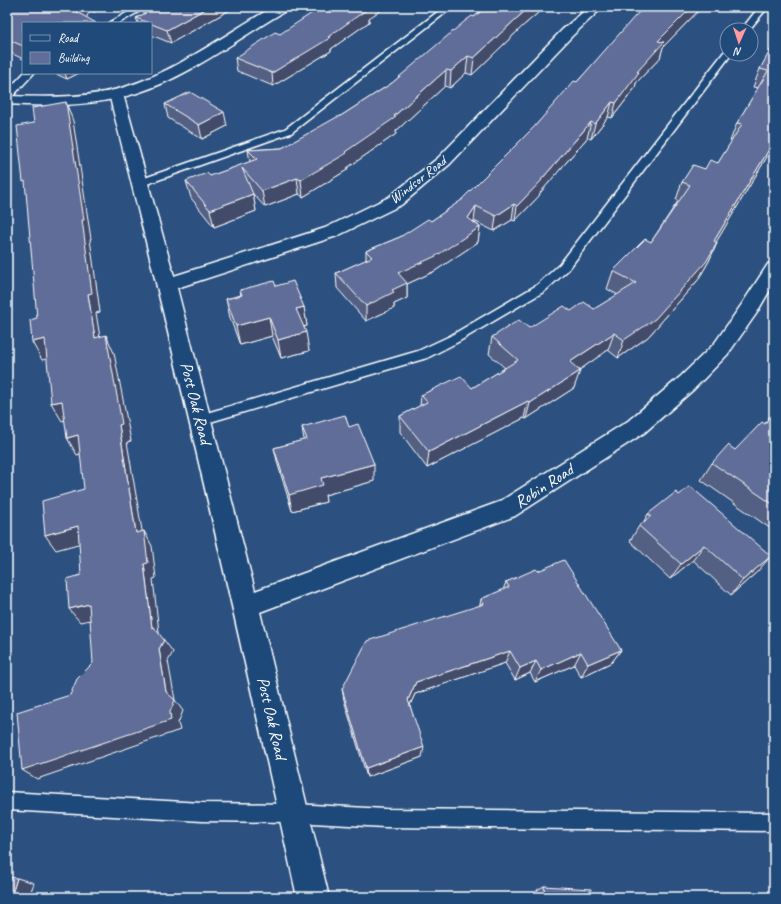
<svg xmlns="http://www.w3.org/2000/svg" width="781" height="904" font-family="Caveat,sans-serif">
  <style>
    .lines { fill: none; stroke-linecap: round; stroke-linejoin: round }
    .lane-casing { stroke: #fff; stroke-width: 3 }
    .street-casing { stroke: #fff; stroke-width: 3 }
    .secondary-casing { stroke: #fff; stroke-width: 3 }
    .lane { fill: #1f4a7a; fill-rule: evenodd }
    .street { fill: #1f4a7a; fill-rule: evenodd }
    .secondary { fill: #1f4a7a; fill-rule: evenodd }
    .wall { fill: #535e83; stroke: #fff }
    .shaded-wall { fill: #434c6a; stroke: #fff }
    .building { fill: #606d98; stroke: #fff }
    .labels { text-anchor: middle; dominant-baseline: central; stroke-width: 3; stroke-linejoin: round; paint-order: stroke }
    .far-street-label { font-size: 14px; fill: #fff; stroke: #1f4a7a }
    .street-label { font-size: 17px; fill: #fff; stroke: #1f4a7a }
  </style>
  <rect width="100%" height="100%" fill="#2c5180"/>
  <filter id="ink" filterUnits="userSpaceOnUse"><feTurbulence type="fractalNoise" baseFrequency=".025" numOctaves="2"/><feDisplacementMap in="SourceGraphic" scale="8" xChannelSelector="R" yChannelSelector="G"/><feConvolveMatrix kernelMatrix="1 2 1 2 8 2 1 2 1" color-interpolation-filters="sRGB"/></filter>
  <g filter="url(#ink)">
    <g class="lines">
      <defs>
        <g id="lane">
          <polygon points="137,7 147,7 119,23 109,23"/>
          <polygon points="444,7 453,7 291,133 144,185 136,185 135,183 136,181 285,129"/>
          <polygon points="759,7 768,7 749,30 741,30"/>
          <polygon points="727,51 727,54 731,54 730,56 568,270 545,291 458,342 427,358 200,425 195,424 193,420 195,416 200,415 418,351 450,336 537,285 560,264 724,52"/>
          <polygon points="24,73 34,73 10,99 7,100 7,91"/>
          <polygon points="7,792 202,803 294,804 385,809 774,813 774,831 385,827 294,822 202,821 7,810"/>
        </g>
        <path id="street" d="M589 7H603L572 36 450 164 401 205 337 236 177 288 255 591 499 502 628 421 680 377 714 344 742 304 768 264 774 262V283L756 314 728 354 694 389 644 433 515 516 260 612 329 897H297C238 628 177 360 109 94L111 91 116 90 121 91 123 94 174 276 325 228 389 197 438 158 562 30Z"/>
        <path id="secondary" d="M273 7H288L287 10C240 37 189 77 137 93 95 106 51 107 7 104V96C47 97 90 99 128 86 180 69 225 34 273 7Z"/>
      </defs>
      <use href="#lane" class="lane-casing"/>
      <use href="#street" class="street-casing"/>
      <use href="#secondary" class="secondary-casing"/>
      <use href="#lane" class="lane"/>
      <use href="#street" class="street"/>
      <use href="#secondary" class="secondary"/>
    </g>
    <g class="wall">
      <polygon points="11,7 103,7 94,12 90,10 23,23 23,59 7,51 7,9"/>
      <polygon points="157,7 235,7 171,43 151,35 151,23 138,23 136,18"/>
      <polygon points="486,7 547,7 541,12 539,12 524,25 472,75 466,73 450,88 445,86 396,131 396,134 347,168 347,170 303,197 299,194 265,207 253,194 256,211 214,227 191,198 186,181 210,176 250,162 248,150 282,148 339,117 392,83"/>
      <polygon points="645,7 702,7 663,47 660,58 636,83 635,88 612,118 608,117 591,139 587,138 540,193 539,196 515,221 512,220 494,231 474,221 474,222 480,227 478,242 435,271 407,284 407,298 394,304 394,308 366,321 337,288 336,273 366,260 366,251 400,237 431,221 461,201 462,199 535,126 577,82"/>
      <polygon points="369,18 369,22 331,49 331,51 273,86 237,71 235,58 280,34"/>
      <polygon points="774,45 774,145 716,242 717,243 709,261 698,280 648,337 618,358 608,350 579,370 574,388 526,419 524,418 427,468 400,432 400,416 420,406 421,395 472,388 505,368 489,354 492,337 529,328 571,311 594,309 618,295 607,289 613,271 651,242 678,201 676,200 682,182 705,169 718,163 732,141 730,141 737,123 758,88 753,87 760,69"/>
      <polygon points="54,73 79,73 67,79"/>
      <polygon points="165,104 227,126 202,139 168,118"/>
      <polygon points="276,286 304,307 307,326 304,327 309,351 281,358 272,336 240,345 230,318 226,299 241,295 240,290"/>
      <polygon points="774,410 774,531 701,480 712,463 735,450 765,424"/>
      <polygon points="302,427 349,427 374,481 325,495 326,502 292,511 278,465 274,448 304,440"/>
      <polygon points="648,514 758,571 731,595 693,560 670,579 630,541 639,526 643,523"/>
      <polygon points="538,571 621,650 612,662 581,677 574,665 535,682 530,673 515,680 505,663 415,694 410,705 422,757 367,777 344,700 342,689 480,605 481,599 503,590 506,582"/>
      <polygon points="544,886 592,897 537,897 537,890"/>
    </g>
    <g class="shaded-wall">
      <polygon points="80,7 89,7 90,10 84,23 77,12"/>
      <polygon points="93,7 103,7 94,12"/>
      <polygon points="209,7 235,7 171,43 167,30"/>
      <polygon points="365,7 386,7 369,18 369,22 331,49 331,51 273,86 272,73 328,37"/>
      <polygon points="529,7 540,7 539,12 524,25 472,75 474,58"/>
      <polygon points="542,7 547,7 541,12"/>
      <polygon points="692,7 702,7 663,47 660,58 636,83 635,88 612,118 616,103 658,41"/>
      <polygon points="468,56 466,73 450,88 451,71"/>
      <polygon points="446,70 445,86 396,131 396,134 347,168 347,170 303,197 301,180 394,116"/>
      <polygon points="65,73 79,73 67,79"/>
      <polygon points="66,102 73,121 91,239 90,239 100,312 96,313 103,356 95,338 88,294"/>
      <polygon points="612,102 608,117 591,139 595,124"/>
      <polygon points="224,112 227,126 202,139 199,125"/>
      <polygon points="591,122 587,138 540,193 539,196 515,221 517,206 541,180"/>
      <polygon points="774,141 774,145 771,150 706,259 714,241"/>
      <polygon points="297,178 299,194 265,207 262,191"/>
      <polygon points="253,194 256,211 214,227 210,210"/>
      <polygon points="514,204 512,220 494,231 496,216"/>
      <polygon points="476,206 474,221 467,234 468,218"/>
      <polygon points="480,227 478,242 435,271 407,284 407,298 394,304 394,308 366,321 366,306 392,290 398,273"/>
      <polygon points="717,243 709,261 698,280 648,337 618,358 624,340"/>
      <polygon points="304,307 307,326 299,328 296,309"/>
      <polygon points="269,317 272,336 240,345 236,326"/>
      <polygon points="306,332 309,351 281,358 278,340"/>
      <polygon points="614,333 608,350 565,380 570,362"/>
      <polygon points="106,335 114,353 131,441 127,442 145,548 136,533 119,425"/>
      <polygon points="45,339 55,357 42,360 32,342"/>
      <polygon points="580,371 574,388 526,419 530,403"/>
      <polygon points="62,401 72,418 62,421 51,403"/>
      <polygon points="528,401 524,418 427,468 429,452"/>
      <polygon points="78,435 87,452 77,455 67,438"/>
      <polygon points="374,464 374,481 325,495 326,502 292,511 289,495 321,478"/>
      <polygon points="78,526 89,541 56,550 45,535"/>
      <polygon points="144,531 152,546 156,578 153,579 160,641 152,628 144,564"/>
      <polygon points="704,545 693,560 670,579 681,564"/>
      <polygon points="771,556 758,571 731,595 743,580"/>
      <polygon points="89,604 100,618 80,622 69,609"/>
      <polygon points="164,640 173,652 168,661 175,700 183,711 178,723 180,730 37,779 22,770 166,692 159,649"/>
      <polygon points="621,650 612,662 581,677 588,664"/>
      <polygon points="510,651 505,663 415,694 407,711 408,700 416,682"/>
      <polygon points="581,652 574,665 535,682 541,670"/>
      <polygon points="536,661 530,673 515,680 520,668"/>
      <polygon points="424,747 422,757 367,777 366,768"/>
      <polygon points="17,878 34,883 29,897 11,897"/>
    </g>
    <g class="building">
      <polygon points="12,7 80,7 77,12 96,23 23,23 23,46 7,39 7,9"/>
      <polygon points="157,7 209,7 167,30 136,18"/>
      <polygon points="321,7 365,7 369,8 328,37 330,38 272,73 235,58 275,32 280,34"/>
      <polygon points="486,7 529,7 474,58 468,56 451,71 446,70 394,116 396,117 345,152 347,153 301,180 297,178 262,191 242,168 253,194 210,210 186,181 207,173 210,176 257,159 248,150 282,148 337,117 339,117 392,83 465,21 472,16 474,17"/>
      <polygon points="645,7 692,7 658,41 664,42 637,72 639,72 616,103 612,102 595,124 591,122 541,180 542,180 517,206 514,204 496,216 476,206 468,218 480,227 436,256 398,273 407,283 392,290 394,292 366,306 336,273 372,257 366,251 400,237 428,219 431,221 463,199 462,199 535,126 574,81 577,82 636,15"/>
      <polygon points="774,45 774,141 714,241 717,243 706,262 655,319 624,340 614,333 570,362 580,371 530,403 528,401 429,452 400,416 427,402 421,395 461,376 472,388 518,360 492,337 519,320 529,328 564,306 571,311 584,302 594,309 636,283 613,271 645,239 651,242 690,185 682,182 693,165 705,169 710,160 718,163 742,124 737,123 768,71 760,69 772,47"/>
      <polygon points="190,92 224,112 199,125 165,104"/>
      <polygon points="66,102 84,220 82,220 92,293 88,294 95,338 106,335 122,424 119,425 136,533 144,531 148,563 144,564 152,628 154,627 164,640 159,649 166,692 175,700 170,712 171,720 22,770 17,712 70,695 77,679 93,663 89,604 69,609 67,579 81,575 78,526 45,535 42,501 84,489 78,435 67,438 62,401 51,403 45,339 32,342 30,320 37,318 25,181 23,182 17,126 34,123 32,108"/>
      <polygon points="274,281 276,286 293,281 304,307 296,309 306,332 278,340 269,317 236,326 226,299 242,295 240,290"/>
      <polygon points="774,410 774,505 712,463 728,445 735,450 762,422 765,424"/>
      <polygon points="345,415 349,427 358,424 374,464 321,478 323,485 289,495 274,448 307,439 302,427"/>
      <polygon points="690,486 771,556 743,580 704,545 681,564 639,526 651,516 648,514 676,492 679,495"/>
      <polygon points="564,560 621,650 588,664 581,652 541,670 536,661 520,668 510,651 416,682 408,700 424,747 366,768 342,689 367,641 484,604 481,599 509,587 506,582 536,569 538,571"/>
      <polygon points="7,877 17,878 11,897 7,897"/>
      <polygon points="544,886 591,889 592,897 545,897"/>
    </g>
  </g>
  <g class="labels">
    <g class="far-street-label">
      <text transform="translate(418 180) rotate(-38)">Windsor Road</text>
    </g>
    <g class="street-label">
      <text transform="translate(196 403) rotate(76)">Post Oak Road</text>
      <text transform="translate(544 486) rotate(-33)">Robin Road</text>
      <text transform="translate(272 718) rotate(77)">Post Oak Road</text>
    </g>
  </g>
  <rect width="781" height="904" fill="none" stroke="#1f4a7a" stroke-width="24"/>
  <rect x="12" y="12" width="757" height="880" fill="none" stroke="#fff" stroke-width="1.5" filter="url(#ink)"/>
  <rect x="22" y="22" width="130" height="52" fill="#1f4a7a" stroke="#7992af"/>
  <rect x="30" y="35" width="20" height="6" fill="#1f4a7a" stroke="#7992af"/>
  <text x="58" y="42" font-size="12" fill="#ffffff">Road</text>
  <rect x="30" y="52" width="20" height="12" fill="#606d98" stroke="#7992af"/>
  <text x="58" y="62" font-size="12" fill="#ffffff">Building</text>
  <g transform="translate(739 42) rotate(183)"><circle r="19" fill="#1f4a7a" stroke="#7992af"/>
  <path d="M0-3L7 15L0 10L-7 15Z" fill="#ff9aa2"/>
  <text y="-6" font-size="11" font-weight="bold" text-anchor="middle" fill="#ffffff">N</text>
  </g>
</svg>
